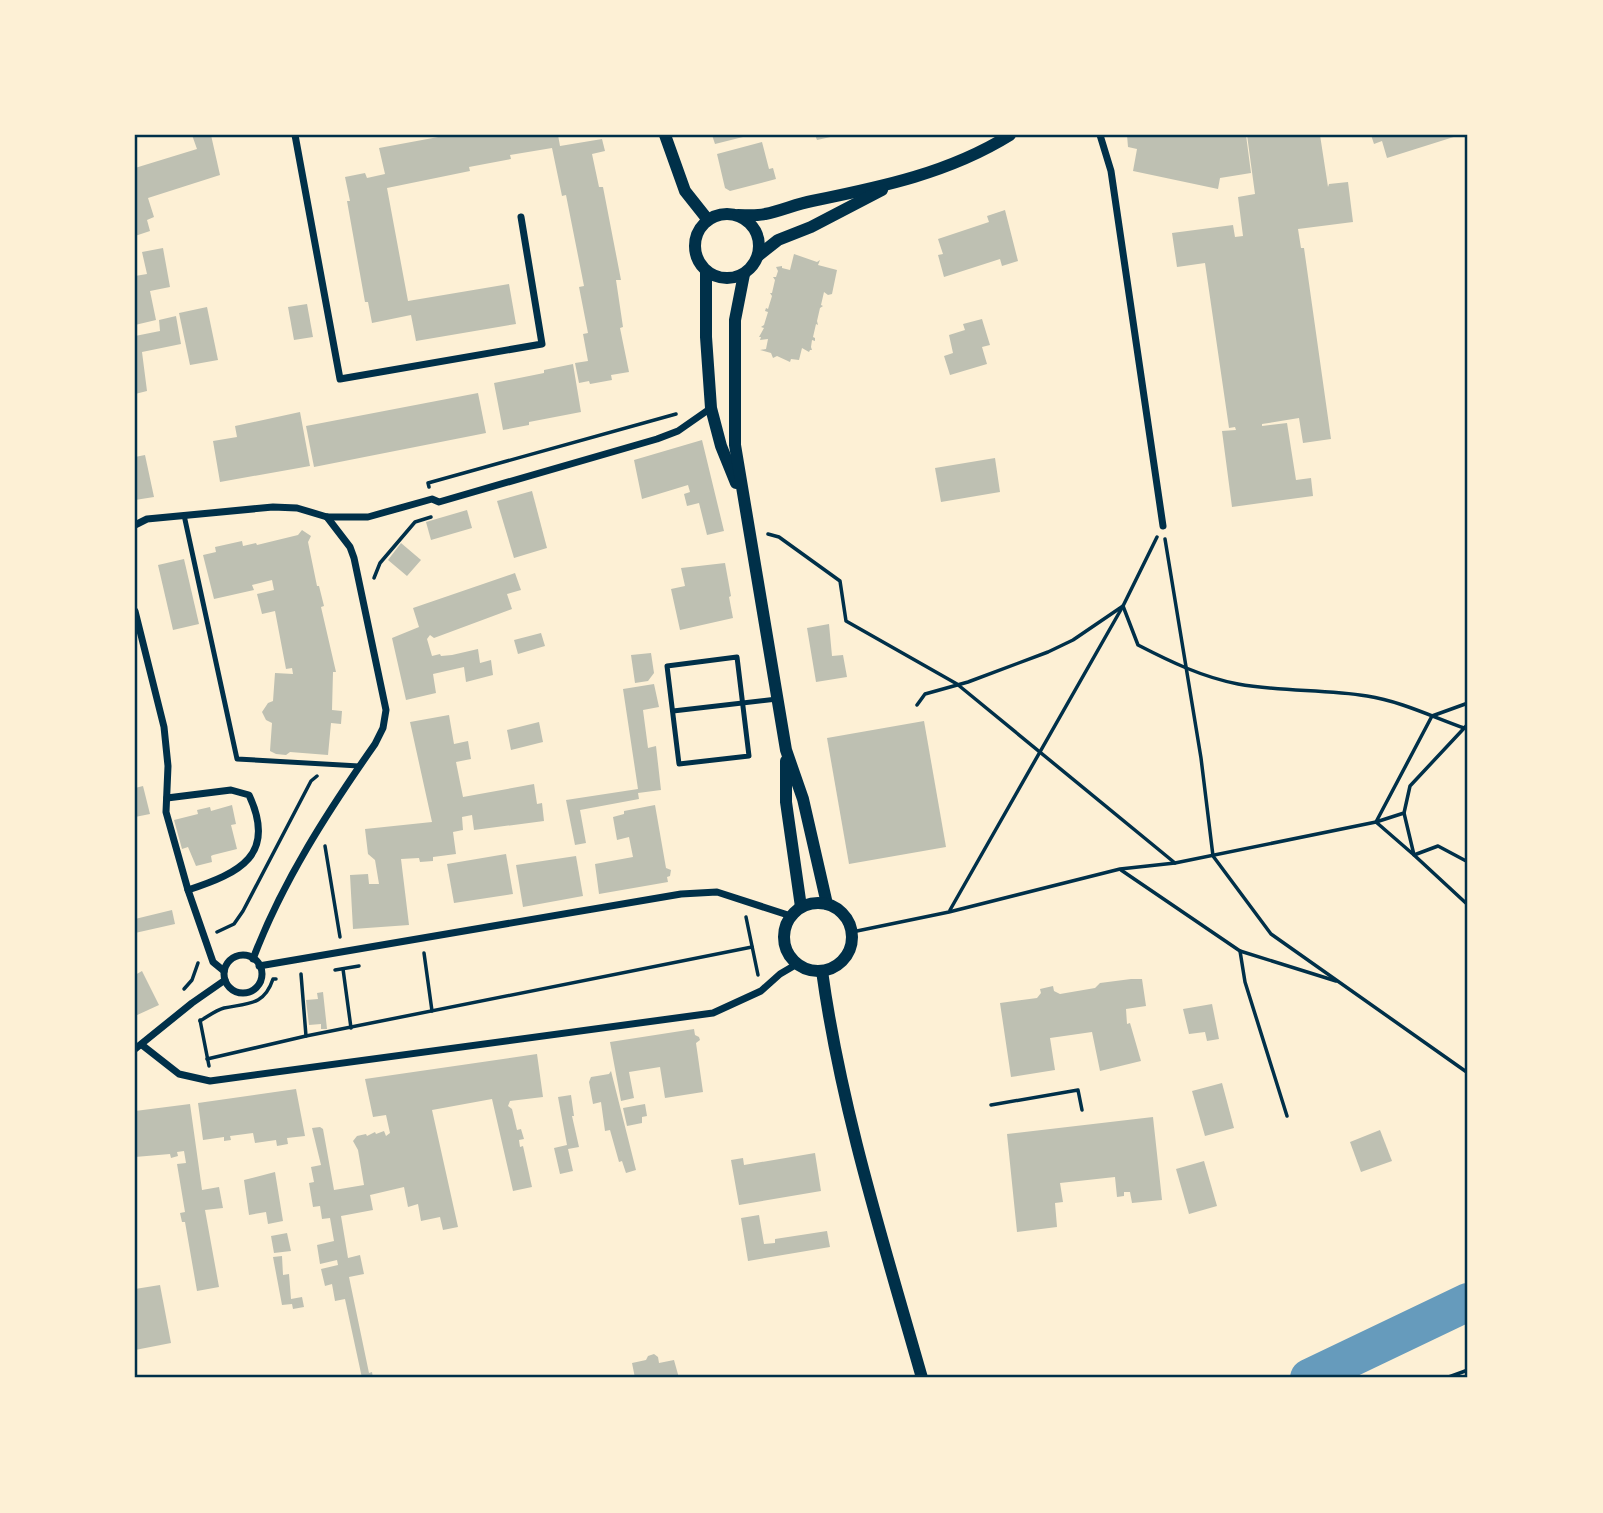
<svg xmlns="http://www.w3.org/2000/svg" width="1603" height="1513" font-family="'Source Sans 3',sans-serif">
  <style>
    .lines { fill: none; stroke-linecap: round; stroke-linejoin: round }
    .river { stroke: #669bbc; stroke-width: 38 }
    .building { fill: #bec0b2 }
    .path { stroke: #003049; stroke-width: 3.5 }
    .service { stroke: #003049; stroke-width: 5 }
    .minor { stroke: #003049; stroke-width: 7 }
    .tertiary { stroke: #003049; stroke-width: 12 }
    .neatline { fill: none; stroke: #003049; stroke-width: 2.5 }
  </style>
  <rect width="100%" height="100%" fill="#fdf0d5"/>
  <g class="lines">
    <polyline class="river" points="1309,1378 1468,1302"/>
  </g>
  <g class="building">
    <polygon points="192,135 211,135 220,175 148,198 154,217 147,220 150,231 135,236 135,168 197,149"/>
    <polygon points="449,135 558,135 560,146 602,139 605,151 592,154 599,187 603,187 621,280 616,280 623,327 620,328 629,372 611,375 612,380 590,384 589,381 579,383 575,363 588,361 583,334 588,333 579,287 584,286 566,195 562,196 552,148 510,155 511,159 469,167 470,171 387,188 408,301 509,284 516,324 416,341 411,315 372,323 368,302 365,302 347,201 350,201 345,177 365,173 367,178 385,174 379,148"/>
    <polygon points="712,135 747,135 747,136 715,144"/>
    <polygon points="815,135 835,135 835,136 817,140"/>
    <polygon points="1127,135 1246,135 1251,173 1220,178 1218,189 1133,171 1137,149 1128,147"/>
    <polygon points="1247,135 1320,135 1328,187 1329,184 1348,182 1353,222 1298,229 1301,248 1304,248 1331,439 1303,443 1299,418 1262,424 1262,426 1287,423 1296,480 1311,478 1313,496 1232,507 1222,431 1236,430 1235,427 1229,428 1205,263 1177,267 1172,233 1233,225 1235,237 1243,236 1238,197 1255,194"/>
    <polygon points="1371,135 1460,135 1387,158 1382,141 1374,144"/>
    <polygon points="762,142 769,169 773,168 776,179 730,191 725,188 717,154"/>
    <polygon points="1005,210 1018,261 1002,266 1000,259 944,277 938,255 943,254 938,239 989,222 987,216"/>
    <polygon points="163,248 170,287 150,291 156,320 135,325 135,276 147,274 142,252"/>
    <polygon points="794,254 817,262 820,260 818,265 837,270 832,294 828,295 824,292 821,305 823,306 820,308 817,321 818,325 816,324 813,337 815,338 815,341 812,340 811,347 812,350 810,350 809,352 802,348 799,360 791,359 790,362 777,356 773,358 771,353 760,350 766,349 768,339 760,340 761,337 759,337 764,328 761,327 764,325 768,312 765,311 766,308 768,309 772,296 770,293 772,293 775,280 773,277 776,277 778,271 776,267 782,266 782,268 790,270"/>
    <polygon points="307,304 313,337 294,340 288,307"/>
    <polygon points="207,307 218,360 190,365 179,313"/>
    <polygon points="176,316 181,344 142,352 147,391 135,394 135,336 160,331 159,320"/>
    <polygon points="982,319 990,345 982,347 987,364 950,375 944,356 953,353 949,335 965,330 963,324"/>
    <polygon points="573,364 581,412 529,422 529,425 503,430 494,383 544,373 544,370"/>
    <polygon points="478,393 486,433 314,467 306,426"/>
    <polygon points="300,412 310,466 220,482 213,441 237,437 235,426"/>
    <polygon points="702,440 724,531 707,535 699,503 687,506 684,494 690,492 688,485 642,499 634,460"/>
    <polygon points="145,455 154,497 135,500 135,457"/>
    <polygon points="995,458 1000,492 941,502 935,468"/>
    <polygon points="532,491 547,548 514,558 497,501"/>
    <polygon points="467,510 472,528 431,540 426,522"/>
    <polygon points="302,530 311,536 308,542 317,586 319,586 324,606 321,607 336,672 333,672 332,710 342,711 341,724 331,723 328,755 290,752 286,755 276,754 270,751 272,723 266,720 262,712 268,703 273,701 275,673 293,674 292,668 286,669 275,611 262,614 257,594 274,590 272,580 252,585 254,590 214,599 203,555 216,552 215,547 242,541 243,546 256,543 257,545 298,535"/>
    <polygon points="401,543 421,560 407,576 388,560"/>
    <polygon points="184,559 199,624 173,630 158,565"/>
    <polygon points="725,563 731,596 729,597 733,618 680,630 671,589 685,586 681,568"/>
    <polygon points="515,573 521,590 507,594 512,609 434,638 430,635 427,639 432,656 440,654 441,656 452,655 478,649 480,663 491,660 493,675 466,682 464,667 433,674 436,693 406,700 392,638 419,627 413,608"/>
    <polygon points="829,624 832,656 843,655 847,677 816,682 807,628"/>
    <polygon points="541,633 545,646 518,654 514,640"/>
    <polygon points="651,653 654,673 648,681 635,683 631,655"/>
    <polygon points="654,684 659,707 643,710 648,748 656,746 661,790 638,793 639,799 580,810 586,843 575,845 566,800 638,789 623,689"/>
    <polygon points="449,715 454,744 468,741 471,759 456,762 463,797 534,784 537,804 542,803 544,821 474,830 472,815 462,817 463,830 453,832 456,854 433,857 433,861 420,862 419,858 401,859 409,925 353,929 350,875 368,874 369,884 379,884 375,860 368,854 365,829 432,822 410,722"/>
    <polygon points="924,721 946,847 849,864 827,738"/>
    <polygon points="539,722 543,742 511,750 507,730"/>
    <polygon points="143,786 150,814 135,817 135,788"/>
    <polygon points="232,805 236,824 231,825 237,849 213,855 211,856 212,862 196,866 188,847 182,849 174,820 198,814 197,810 210,807 211,811"/>
    <polygon points="655,805 666,868 671,870 670,876 667,877 668,882 599,894 595,864 633,857 629,837 617,840 613,817 624,814 624,811"/>
    <polygon points="506,854 513,894 454,903 447,864"/>
    <polygon points="576,856 583,896 523,907 516,865"/>
    <polygon points="172,910 175,924 135,933 135,919"/>
    <polygon points="142,971 159,1005 135,1016 135,975"/>
    <polygon points="1131,979 1142,979 1146,1006 1126,1009 1127,1024 1130,1023 1141,1061 1100,1071 1092,1032 1050,1038 1055,1070 1011,1077 1000,1003 1037,998 1041,993 1040,989 1053,986 1054,991 1060,994 1095,988 1100,983"/>
    <polygon points="323,992 327,1029 321,1029 321,1024 309,1025 306,1000 318,999 317,993"/>
    <polygon points="1212,1004 1219,1039 1207,1041 1205,1032 1189,1034 1183,1009"/>
    <polygon points="694,1029 695,1035 699,1037 700,1040 696,1043 703,1092 665,1098 660,1067 629,1072 634,1098 621,1101 610,1042"/>
    <polygon points="537,1054 543,1097 510,1101 508,1106 512,1109 517,1130 521,1129 524,1139 519,1140 520,1147 523,1146 532,1187 513,1191 492,1099 432,1110 458,1227 443,1230 440,1217 421,1221 418,1204 408,1207 404,1187 370,1195 373,1210 341,1216 348,1258 360,1255 364,1274 349,1277 369,1373 372,1372 373,1378 362,1378 345,1299 335,1301 332,1284 325,1286 321,1269 338,1265 337,1260 320,1264 317,1245 334,1241 330,1218 322,1219 320,1206 313,1207 309,1183 314,1182 311,1167 321,1165 312,1128 320,1127 323,1129 334,1190 364,1185 358,1150 353,1141 357,1136 366,1134 367,1136 375,1132 376,1134 384,1131 386,1136 390,1133 386,1115 373,1117 365,1079"/>
    <polygon points="611,1071 636,1170 626,1173 622,1161 619,1162 610,1130 605,1131 601,1102 593,1104 589,1082 591,1077 609,1074"/>
    <polygon points="1222,1083 1234,1128 1205,1136 1192,1091"/>
    <polygon points="296,1089 305,1136 287,1138 288,1144 277,1146 276,1140 255,1143 253,1133 230,1136 231,1140 224,1141 224,1137 203,1140 198,1103"/>
    <polygon points="571,1095 574,1116 572,1116 579,1147 568,1149 573,1171 560,1174 554,1148 567,1145 558,1097"/>
    <polygon points="190,1104 202,1190 219,1187 223,1208 205,1210 219,1287 197,1291 185,1222 182,1222 180,1213 185,1212 177,1164 186,1163 184,1151 177,1152 178,1156 171,1158 170,1154 135,1157 135,1111"/>
    <polygon points="645,1104 647,1116 642,1117 642,1123 627,1126 623,1108"/>
    <polygon points="1153,1117 1162,1200 1132,1203 1130,1192 1124,1192 1124,1196 1117,1197 1115,1177 1060,1183 1063,1202 1055,1203 1057,1227 1017,1232 1007,1134"/>
    <polygon points="1380,1130 1392,1161 1361,1172 1350,1142"/>
    <polygon points="815,1153 821,1191 739,1205 731,1160 743,1158 744,1165"/>
    <polygon points="1204,1161 1217,1206 1189,1214 1176,1169"/>
    <polygon points="275,1172 283,1221 268,1224 266,1212 249,1215 244,1180"/>
    <polygon points="759,1215 764,1244 775,1243 775,1239 827,1231 830,1247 748,1261 741,1218"/>
    <polygon points="287,1233 291,1251 274,1253 271,1236"/>
    <polygon points="282,1256 283,1275 289,1274 291,1299 302,1297 304,1307 293,1309 292,1304 282,1305 273,1257"/>
    <polygon points="160,1285 171,1343 135,1350 135,1289"/>
    <polygon points="654,1354 658,1357 659,1363 674,1360 679,1378 635,1378 632,1363 646,1360 648,1356"/>
  </g>
  <g class="lines">
    <g class="path">
      <polyline points="429,487 428,483 676,414"/>
      <polyline points="768,534 779,537 840,581 846,621 957,684 1175,863"/>
      <polyline points="1165,539 1201,758 1213,856 1271,934 1468,1073"/>
      <polyline points="374,578 380,563 415,522 431,517"/>
      <polyline points="1468,703 1432,716 1376,822 1414,855 1438,846 1468,862"/>
      <path d="M917 705 925 694 968 682 1048 652 1073 640 1123 606 1138 645C1171 662 1202 677 1238 684 1281 692 1324 689 1367 696 1400 701 1433 717 1464 728"/>
      <polyline points="1404,813 1414,855 1468,905"/>
      <polyline points="325,846 340,937"/>
      <polyline points="1121,870 1240,951 1336,981"/>
      <polyline points="950,910 1123,606 1157,537"/>
      <polyline points="746,917 758,975"/>
      <polyline points="217,932 234,924 243,911 311,781 317,776"/>
      <polyline points="852,932 949,912 1120,869 1175,863 1376,822 1404,813 1410,786 1468,724"/>
      <polyline points="1240,951 1245,982 1287,1116"/>
      <polyline points="424,953 432,1011"/>
      <polyline points="343,969 351,1028"/>
      <polyline points="335,970 359,966"/>
      <polyline points="301,974 306,1036"/>
      <polyline points="184,989 192,980 198,963"/>
      <polyline points="200,1020 209,1066"/>
      <path d="M200 1021C207 1017 216 1010 224 1008 248 1003 264 1006 273 979H276"/>
      <polyline points="207,1059 306,1036 752,947"/>
      <polyline points="991,1105 1078,1090 1082,1110"/>
      <polyline points="1446,1378 1468,1370"/>
    </g>
    <g class="service">
      <polyline points="184,515 237,759 359,766"/>
      <polygon points="737,657 749,756 679,764 667,666"/>
      <polyline points="673,711 777,699"/>
    </g>
    <g class="minor">
      <polyline points="295,135 340,379 542,344 521,217"/>
      <polyline points="1100,135 1111,171 1163,526"/>
      <polyline points="135,525 147,519 273,507 297,508 327,517 368,517 432,499 439,502 657,439 678,431 711,408"/>
      <polyline points="135,611 164,727 168,766 166,812 188,890 213,962 224,971"/>
      <path d="M167 798 231 790 249 795C277 855 240 873 188 890"/>
      <circle cx="243" cy="974" r="19"/>
      <path d="M253 959C282 882 328 811 375 744L383 728 386 710 354 558 350 547 327 517"/>
      <polyline points="259,966 681,894 717,892 791,916"/>
      <polyline points="142,1045 179,1074 210,1081 713,1013 761,991 780,974 797,964"/>
      <polyline points="135,1049 192,1003 225,980"/>
    </g>
    <g class="tertiary">
      <polyline points="665,135 685,191 708,220"/>
      <circle cx="727" cy="246" r="32"/>
      <path d="M738 215C747 215 756 216 765 214 781 211 796 204 812 201 881 187 949 173 1010 135"/>
      <polyline points="759,255 778,240 811,227 882,190"/>
      <polyline points="706,271 706,337 711,408 721,446 736,483"/>
      <polyline points="744,274 735,320 735,445 786,750 803,799 827,904"/>
      <polyline points="786,761 786,802 801,907"/>
      <circle cx="818" cy="937" r="34"/>
      <path d="M822 971C841 1109 884 1244 922 1378"/>
    </g>
  </g>
  <rect width="1603" height="1513" fill="none" stroke="#fdf0d5" stroke-width="273"/>
  <rect x="136" y="136" width="1330" height="1240" class="neatline"/>
</svg>
